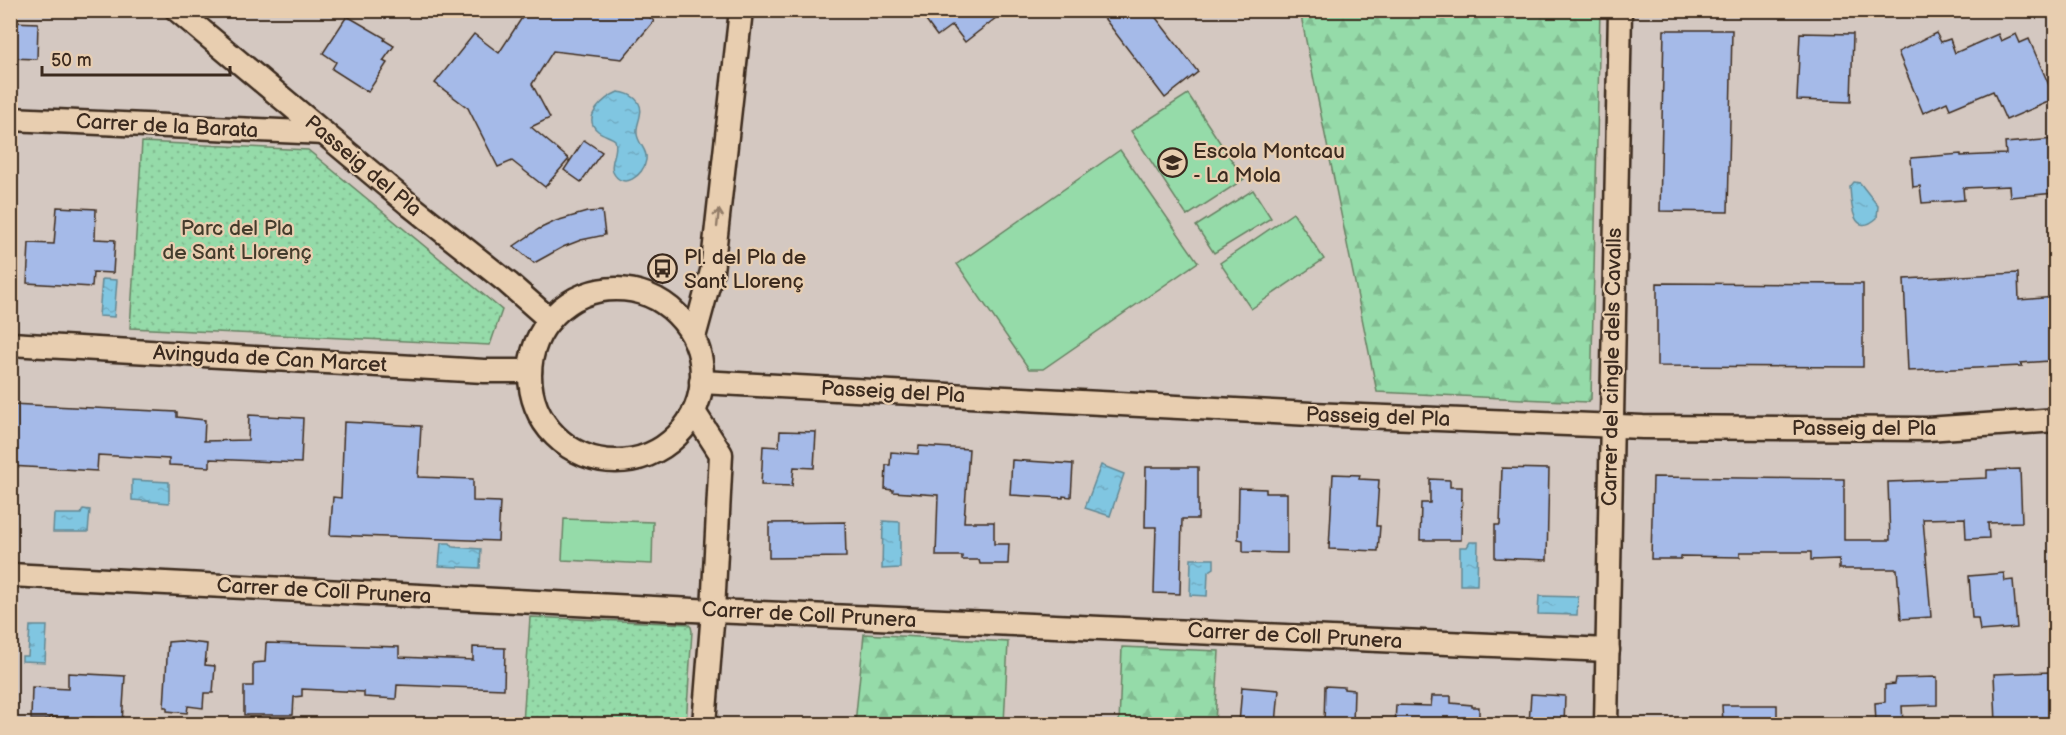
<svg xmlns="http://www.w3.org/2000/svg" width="2066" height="735" font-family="'Balsamiq Sans',sans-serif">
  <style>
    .green { fill: url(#green-dots); stroke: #688264; stroke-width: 1.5 }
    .forest { fill: url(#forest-firs); stroke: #688264; stroke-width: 1.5 }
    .pitch { fill: #95dba9; stroke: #688264; stroke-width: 1.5 }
    .water { fill: url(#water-ripples); stroke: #648893; stroke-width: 1.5 }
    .building { fill: #a5bae8; stroke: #3b2a1e; stroke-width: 1.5 }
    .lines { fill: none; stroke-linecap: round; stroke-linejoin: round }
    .street-casing { stroke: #3b2a1e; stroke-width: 27 }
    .street { stroke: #e8ceb0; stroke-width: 22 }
    .oneway { stroke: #927c67 }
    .labels { text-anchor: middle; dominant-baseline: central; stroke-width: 4.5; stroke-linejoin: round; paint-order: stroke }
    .street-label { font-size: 21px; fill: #3b2a1e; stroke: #e8ceb0 }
    .poi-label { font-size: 21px; fill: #3b2a1e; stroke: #e8ceb0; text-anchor: start }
    .park-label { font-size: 21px; fill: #443c2c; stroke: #e8ceb0 }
  </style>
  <defs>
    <pattern id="green-dots" width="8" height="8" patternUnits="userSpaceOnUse" patternTransform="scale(1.5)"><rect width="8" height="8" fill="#95dba9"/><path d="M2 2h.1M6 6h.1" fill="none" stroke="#81bc91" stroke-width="1.8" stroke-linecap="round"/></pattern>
    <pattern id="forest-firs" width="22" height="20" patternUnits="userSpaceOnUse" patternTransform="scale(1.5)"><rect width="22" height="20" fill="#95dba9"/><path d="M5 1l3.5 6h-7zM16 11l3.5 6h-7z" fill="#81bc91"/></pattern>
    <pattern id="water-ripples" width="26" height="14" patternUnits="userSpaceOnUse" patternTransform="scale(1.5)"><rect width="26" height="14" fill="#80c6e1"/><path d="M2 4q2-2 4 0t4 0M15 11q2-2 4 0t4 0" fill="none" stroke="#70aac1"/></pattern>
  </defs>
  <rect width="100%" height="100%" fill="#d4c8c1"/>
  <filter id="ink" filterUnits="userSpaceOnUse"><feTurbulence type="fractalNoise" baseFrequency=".0167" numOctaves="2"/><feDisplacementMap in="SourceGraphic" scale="12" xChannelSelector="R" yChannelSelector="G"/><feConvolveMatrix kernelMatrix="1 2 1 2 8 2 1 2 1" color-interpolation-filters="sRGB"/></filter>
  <g filter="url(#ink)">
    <g class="green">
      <polygon points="142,142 308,150 502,310 490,345 130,328"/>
      <polygon points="530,617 688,624 691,627 692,631 686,724 523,724"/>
    </g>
    <g class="forest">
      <polygon points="1300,11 1600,11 1591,399 1587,402 1377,392"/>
      <polygon points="864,634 1008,642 1004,724 855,724"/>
      <polygon points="1122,647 1219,651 1215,724 1119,724"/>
    </g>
    <g class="pitch">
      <polygon points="1188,94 1244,179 1187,216 1131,131"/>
      <polygon points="1120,150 1198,262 1043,369 1029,369 957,264"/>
      <polygon points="1253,190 1271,218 1214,253 1196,226"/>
      <polygon points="1293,213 1324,259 1251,309 1220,263"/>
      <polygon points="564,519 653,522 652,564 562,560"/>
    </g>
    <g class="water">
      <path d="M618 92C631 93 644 101 640 116 639 122 636 127 637 134 638 144 648 150 646 160 644 176 622 191 613 172 609 161 619 153 615 140 610 136 603 135 598 131 580 117 606 97 618 92Z"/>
      <path d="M1854 182 1860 183 1878 206 1877 218C1852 240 1851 201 1850 187Z"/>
      <polygon points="102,279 117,280 114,317 99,316"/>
      <polygon points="1101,465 1124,474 1110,516 1085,508"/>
      <polygon points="132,480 169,482 169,503 132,500"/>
      <polygon points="83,509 90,510 88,532 53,532 54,514 81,514"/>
      <polygon points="883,521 900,522 900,568 882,569"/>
      <polygon points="1470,542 1478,542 1477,585 1460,585 1460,547 1467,547"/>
      <polygon points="441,543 450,543 453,547 481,549 480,568 439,566"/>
      <polygon points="1191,559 1214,559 1214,568 1208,572 1207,596 1190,595"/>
      <polygon points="1539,596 1578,597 1577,615 1538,614"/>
      <polygon points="30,626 47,626 45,662 22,661 22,656 28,656"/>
    </g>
    <g class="building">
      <polygon points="527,10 641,10 654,21 622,59 553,51 532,84 550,118 531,127 569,159 545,187 512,161 498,167 468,108 435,83 474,34 499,53"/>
      <polygon points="918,10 1006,10 965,42 952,25 937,36"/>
      <polygon points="1098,10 1150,10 1198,72 1165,98"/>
      <polygon points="347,16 385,38 384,40 394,46 383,61 387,63 368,92 332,69 336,62 323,53"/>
      <polygon points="10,22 38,23 37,59 10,58"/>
      <polygon points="1664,30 1732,30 1728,212 1660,211"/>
      <polygon points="1800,33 1853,34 1851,102 1797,100"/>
      <polygon points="1936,33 1941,42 1950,39 1955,53 1998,34 2001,41 2016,34 2020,43 2029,39 2055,99 2006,120 1993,91 1950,109 1947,102 1923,113 1898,52"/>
      <polygon points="2055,139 2055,193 2010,197 2009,186 1963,188 1964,200 1922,203 1920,186 1913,187 1911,158 1961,154 1961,156 2006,154 2005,143"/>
      <polygon points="584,140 602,152 581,182 564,170"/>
      <polygon points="57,207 96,209 95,239 115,240 113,273 93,272 92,287 27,283 29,243 54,244"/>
      <polygon points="602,211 605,235 581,240 563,247 534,263 514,246 539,229 556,221 587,212"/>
      <polygon points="2018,273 2019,300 2055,297 2055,338 2051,338 2052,354 2049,355 2049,361 2021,363 2022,366 1908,371 1904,279"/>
      <polygon points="1657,283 1863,284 1863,367 1657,366"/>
      <polygon points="10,404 177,412 177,417 205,420 204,441 248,440 249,415 303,418 301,463 210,459 210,467 169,465 169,459 98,455 97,471 10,466"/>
      <polygon points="344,422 421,426 418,477 473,479 473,501 500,502 498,541 330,535 333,497 341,498"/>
      <polygon points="780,431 816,432 814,468 794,467 792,486 761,485 763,446 779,447"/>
      <polygon points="919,446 969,449 964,522 994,522 994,544 1009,544 1008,564 980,564 979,560 962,560 962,556 936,556 938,495 893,492 893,490 885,489 886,465 890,465 891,452 918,454"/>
      <polygon points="1012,460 1073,464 1071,497 1063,496 1063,498 1010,495"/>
      <polygon points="1146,467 1198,467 1198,519 1182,519 1180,594 1154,593 1156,527 1145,527"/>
      <polygon points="1502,468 1549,469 1547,560 1495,558 1495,525 1500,525"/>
      <polygon points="2020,469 2022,522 1988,523 1989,538 1966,539 1965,518 1923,519 1931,617 1901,619 1897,569 1839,569 1839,559 1811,560 1811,552 1740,552 1740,557 1681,556 1681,559 1651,559 1653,477 1844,479 1844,540 1890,540 1888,482 1987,478 1987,470"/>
      <polygon points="1333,474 1360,475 1359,479 1379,480 1376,526 1380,526 1378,551 1329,549"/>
      <polygon points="1430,479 1450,480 1450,487 1462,487 1461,540 1420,540 1421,503 1430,503"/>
      <polygon points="1239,488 1266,489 1266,493 1287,493 1287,553 1243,552 1243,540 1238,539"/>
      <polygon points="845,522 846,557 769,558 769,523"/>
      <polygon points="2004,573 2005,581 2013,580 2017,628 1980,631 1978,618 1972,618 1969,576"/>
      <polygon points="180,641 207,644 205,665 215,666 213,693 204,693 203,708 188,706 187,713 167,711 167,707 164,707 168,642"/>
      <polygon points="266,643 399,647 399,657 473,660 473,647 505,648 504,689 397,685 396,699 364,697 364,692 302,689 302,696 294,697 293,715 244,715 244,686 253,686 253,663 265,662"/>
      <polygon points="2050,672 2051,724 1996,724 1994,674"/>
      <polygon points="68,673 125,676 122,723 94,722 94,718 50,717 50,719 31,719 32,687 68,689"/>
      <polygon points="1937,677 1937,705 1902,706 1903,724 1876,724 1875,703 1885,702 1885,685 1895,684 1896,678"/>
      <polygon points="1325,686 1344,687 1344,689 1354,690 1353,724 1324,724"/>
      <polygon points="1242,687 1279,690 1276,724 1239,724"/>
      <polygon points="1531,694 1565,696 1564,724 1529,724"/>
      <polygon points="1432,696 1451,696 1451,703 1472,705 1472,707 1479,707 1479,724 1395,724 1396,705 1431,706"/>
      <polygon points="1722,705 1777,705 1777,724 1723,724"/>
    </g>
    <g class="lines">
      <defs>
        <g id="street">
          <polyline points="177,10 411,206 508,283 550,320"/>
          <polyline points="10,119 324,133"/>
          <circle cx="616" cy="375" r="86"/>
          <polyline points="694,337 712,271 741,10"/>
          <polyline points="10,344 484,371 530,371"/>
          <polyline points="701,382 1311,414 1643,427 1927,429 2056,420"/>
          <polyline points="694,412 721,454 713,611 704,724"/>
          <polyline points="10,575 713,611 1608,650"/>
          <polyline points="1606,724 1620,10"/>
        </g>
      </defs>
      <use href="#street" class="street-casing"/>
      <use href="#street" class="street"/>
    </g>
    <defs><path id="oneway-shaft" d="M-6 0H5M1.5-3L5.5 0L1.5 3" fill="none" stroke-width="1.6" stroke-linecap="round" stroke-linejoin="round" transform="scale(1.5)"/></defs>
    <use class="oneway" href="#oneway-shaft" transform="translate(718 218) rotate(-84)"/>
  </g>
  <defs>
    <symbol id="school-ring" viewBox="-11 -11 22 22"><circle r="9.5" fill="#e8ceb0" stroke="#3b2a1e" stroke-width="1.5"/><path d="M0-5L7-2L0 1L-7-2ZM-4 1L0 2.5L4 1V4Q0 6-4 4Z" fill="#3b2a1e"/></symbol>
    <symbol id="bus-ring" viewBox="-11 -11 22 22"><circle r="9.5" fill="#e8ceb0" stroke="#3b2a1e" stroke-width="1.5"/><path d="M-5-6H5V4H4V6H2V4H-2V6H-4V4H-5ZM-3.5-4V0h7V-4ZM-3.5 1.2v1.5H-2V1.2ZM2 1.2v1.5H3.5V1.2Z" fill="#3b2a1e"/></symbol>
  </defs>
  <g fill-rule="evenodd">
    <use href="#school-ring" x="1156" y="146" width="33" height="33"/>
    <use href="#bus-ring" x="646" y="252" width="33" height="33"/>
  </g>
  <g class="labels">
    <g class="street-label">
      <text transform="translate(167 126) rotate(3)">Carrer de la Barata</text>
      <text transform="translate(363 166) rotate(40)">Passeig del Pla</text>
      <text transform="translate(270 359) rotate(3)">Avinguda de Can Marcet</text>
      <text transform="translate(1612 367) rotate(-89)">Carrer del cingle dels Cavalls</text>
      <text transform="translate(893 392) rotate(3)">Passeig del Pla</text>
      <text transform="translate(1378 417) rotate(2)">Passeig del Pla</text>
      <text x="1864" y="428">Passeig del Pla</text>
      <text transform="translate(324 591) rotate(3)">Carrer de Coll Prunera</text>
      <text transform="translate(809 615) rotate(3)">Carrer de Coll Prunera</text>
      <text transform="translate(1295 636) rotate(3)">Carrer de Coll Prunera</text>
    </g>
    <g class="poi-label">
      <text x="1193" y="151">Escola Montcau<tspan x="1193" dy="24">- La Mola</tspan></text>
      <text x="684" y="257">Pl. del Pla de<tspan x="684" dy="24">Sant Llorenç</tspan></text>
    </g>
    <g class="park-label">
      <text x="237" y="228">Parc del Pla<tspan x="237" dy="24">de Sant Llorenç</tspan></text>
    </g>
  </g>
  <rect width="2066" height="735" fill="none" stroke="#e8ceb0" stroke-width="36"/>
  <rect x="18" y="18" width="2030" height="699" fill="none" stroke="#3b2a1e" stroke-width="2" filter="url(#ink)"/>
  <path d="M42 66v9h188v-9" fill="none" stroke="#3b2a1e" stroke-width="3"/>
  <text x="51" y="66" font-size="18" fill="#3b2a1e" stroke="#e8ceb0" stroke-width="4.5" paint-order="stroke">50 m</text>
</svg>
